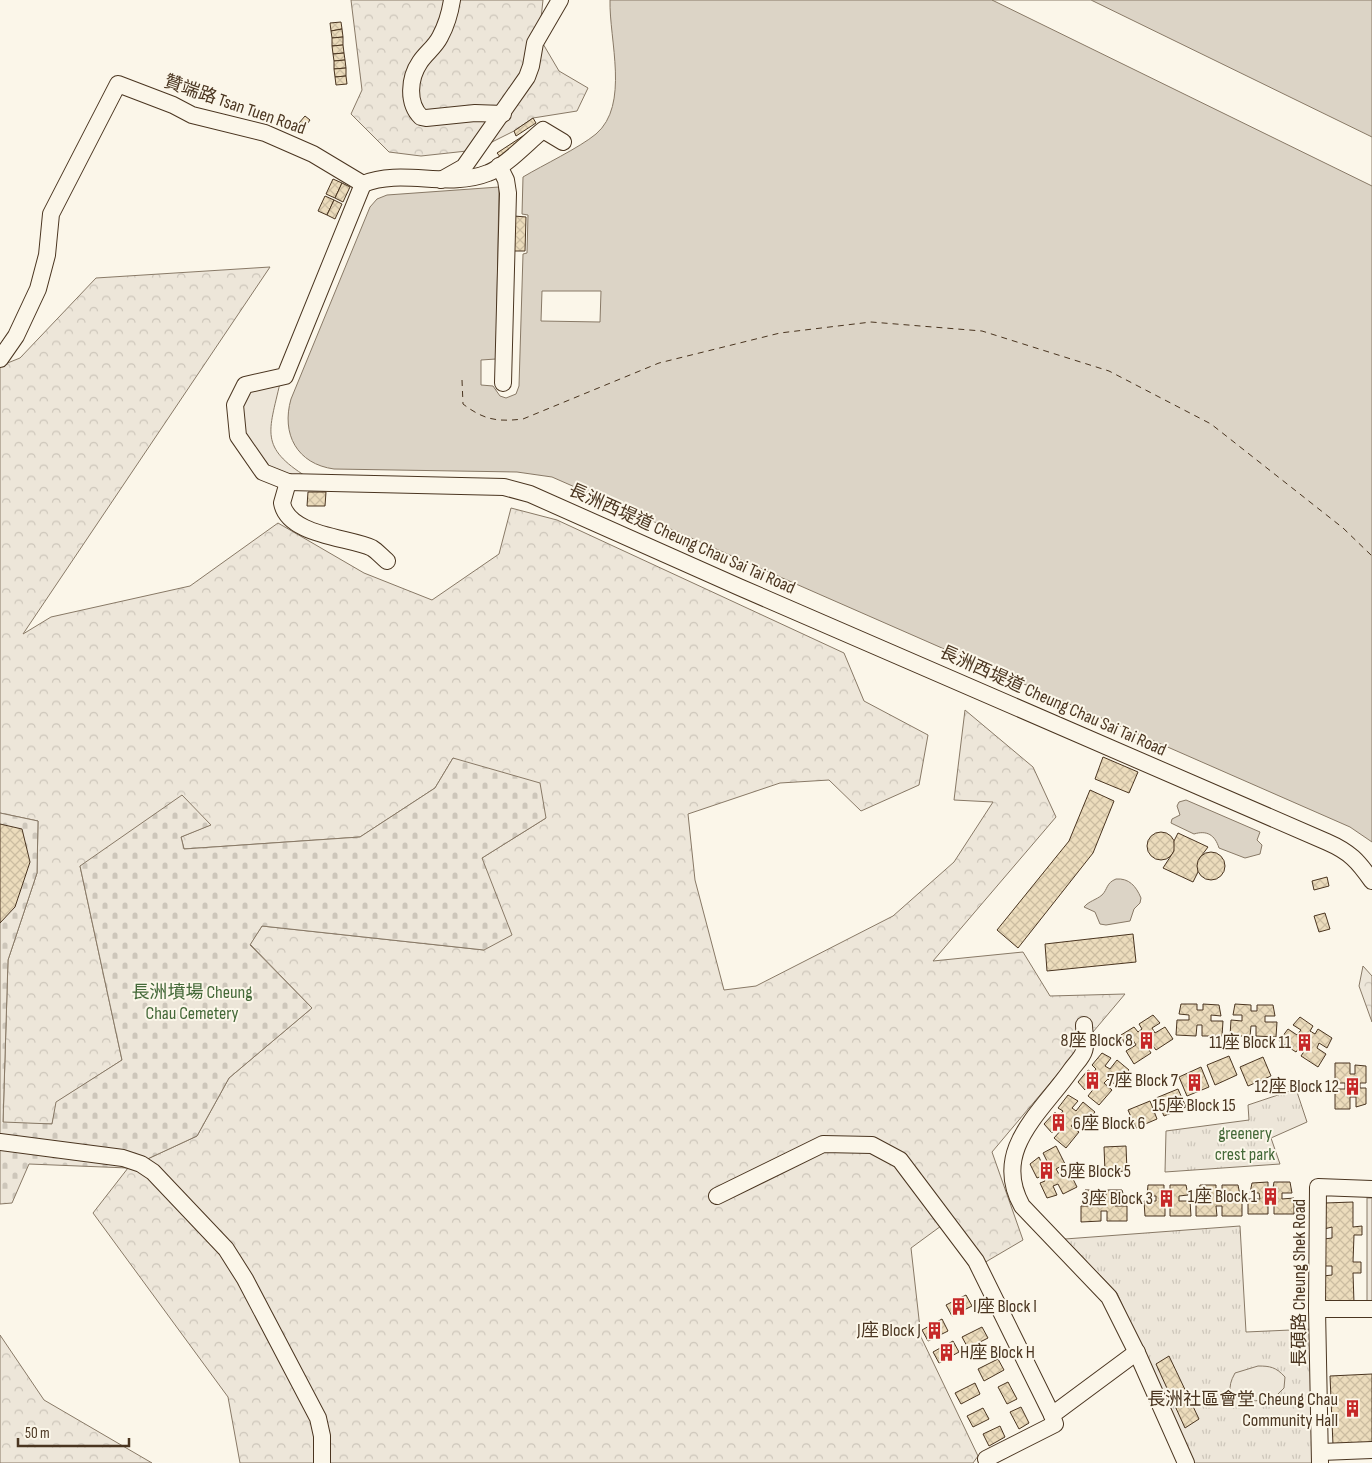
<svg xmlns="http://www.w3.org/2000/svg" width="1372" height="1463" font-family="'Sofia Sans Condensed','Noto Sans TC',sans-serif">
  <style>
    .grass { fill: url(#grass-tufts); stroke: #887966 }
    .forest { fill: url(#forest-crowns); stroke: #887966 }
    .cemetery { fill: url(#cemetery-stones); stroke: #887966 }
    .garden { fill: #ede6d9; stroke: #887966 }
    .water { fill: #dcd4c6; stroke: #887966 }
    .pier { fill: #fbf6e9; stroke: #887966 }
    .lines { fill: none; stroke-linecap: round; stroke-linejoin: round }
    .ferry { stroke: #4a3520; stroke-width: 1; stroke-dasharray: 6 5; stroke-linecap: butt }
    .building { fill: url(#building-cross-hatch); stroke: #4a3520 }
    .minor-casing { stroke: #4a3520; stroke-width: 18 }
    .minor { stroke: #fbf6e9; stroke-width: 16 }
    .labels { text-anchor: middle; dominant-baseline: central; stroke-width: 4; stroke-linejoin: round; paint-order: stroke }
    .street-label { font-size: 18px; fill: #4a3520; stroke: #fbf6e9 }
    .park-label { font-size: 18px; fill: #436837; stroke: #fbf6e9 }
    .poi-label { font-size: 18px; fill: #4a3520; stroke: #fbf6e9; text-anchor: end }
  </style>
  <defs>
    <pattern id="grass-tufts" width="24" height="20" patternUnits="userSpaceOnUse" patternTransform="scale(1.25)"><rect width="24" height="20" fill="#ede6d9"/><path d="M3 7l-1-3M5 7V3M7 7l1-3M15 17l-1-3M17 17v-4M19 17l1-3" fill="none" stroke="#cdc6ba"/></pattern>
    <pattern id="forest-crowns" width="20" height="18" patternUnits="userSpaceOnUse" patternTransform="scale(1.25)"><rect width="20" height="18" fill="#ede6d9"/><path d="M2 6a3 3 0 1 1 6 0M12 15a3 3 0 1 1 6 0" fill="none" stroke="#cdc6ba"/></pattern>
    <pattern id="cemetery-stones" width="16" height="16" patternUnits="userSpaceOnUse" patternTransform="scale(1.25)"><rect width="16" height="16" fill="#ede6d9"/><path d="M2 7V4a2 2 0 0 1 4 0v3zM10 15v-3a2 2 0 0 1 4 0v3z" fill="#cdc6ba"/></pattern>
    <pattern id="building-cross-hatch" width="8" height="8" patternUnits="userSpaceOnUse" patternTransform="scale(1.25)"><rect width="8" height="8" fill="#ecdcbc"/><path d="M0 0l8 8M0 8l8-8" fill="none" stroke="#ccbda1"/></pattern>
  </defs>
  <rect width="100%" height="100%" fill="#fbf6e9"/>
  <g class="grass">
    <polygon points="1296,1089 1307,1122 1271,1138 1280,1164 1165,1172 1166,1131 1249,1120 1248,1105"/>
    <polygon points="1240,1226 1246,1332 1313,1329 1315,1463 1192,1463 1117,1293 1065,1239"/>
  </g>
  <g class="forest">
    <polygon points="351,0 543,0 539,37 559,71 588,88 577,111 533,118 514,131 476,150 421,156 389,152 351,114 362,90"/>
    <polygon points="270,267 23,634 51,617 190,586 278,523 364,573 432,600 499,554 511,508 557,520 844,653 864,701 928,735 919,785 861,811 829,780 780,783 688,814 695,880 724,990 756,986 893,916 954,862 993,802 954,800 965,710 1033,767 1056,817 933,961 1023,952 1050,996 1125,994 992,1152 1023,1240 972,1270 941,1226 911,1248 921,1337 978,1456 973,1463 240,1463 228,1397 93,1213 128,1168 197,1136 229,1078 312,1008 250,944 262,926 484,950 482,858 546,818 453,758 435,788 360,837 184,849 181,837 210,825 80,866 122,1060 57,1102 52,1124 3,1123 8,960 37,873 38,821 0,813 0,366 20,358 96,278"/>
    <polygon points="1363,966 1372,976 1372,1022 1359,986"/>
    <polygon points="0,1335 44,1400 152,1463 0,1463"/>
  </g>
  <polygon class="cemetery" points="453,758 540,783 546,818 482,858 512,935 484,950 262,926 250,945 312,1008 229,1078 197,1136 128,1168 29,1164 12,1203 0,1204 0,813 38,821 37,873 8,960 3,1122 52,1124 56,1102 122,1060 80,866 182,795 211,825 181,837 184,849 360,837 435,788"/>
  <g class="garden">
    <path d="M280 383C269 432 259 447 307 477 262 477 246 447 239 407L250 390Z"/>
    <rect x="1367" y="1198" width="5" height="103"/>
    <path d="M1258 1366C1270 1366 1276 1367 1285 1377L1284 1388 1272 1400C1253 1401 1217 1405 1235 1373Z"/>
  </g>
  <g class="water">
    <path d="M610 0H1372V842L1350 827 552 477 517 472 334 469C297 464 281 434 291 399L370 207 377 199 387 195 499 187 496 359 481 360V385L493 386 500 396 506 398 516 394 519 386 523 254 527 253 528 215 522 214 523 177C543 165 579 148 596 134 630 105 609 40 610 0Z"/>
    <path d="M1186 800 1260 832 1257 840 1262 845 1260 854 1245 858 1219 848C1215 835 1207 830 1194 834L1171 823 1172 819 1180 815 1177 806 1179 802Z"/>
    <path d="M1116 879C1129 878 1136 886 1141 898L1140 903 1134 909 1130 921 1106 925 1100 924 1095 912 1084 907C1089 901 1096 900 1102 895 1108 889 1106 883 1116 879Z"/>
  </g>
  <g class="pier">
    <polygon points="992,0 1091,0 1372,137 1372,186"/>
    <polygon points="542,291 601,291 600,322 541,321"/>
  </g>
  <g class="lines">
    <path class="ferry" d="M462 380 463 404C484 420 497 422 523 419L659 363 780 333 871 322 982 331 1109 371 1211 424 1343 528 1372 556"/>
  </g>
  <g class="building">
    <polygon points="341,22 342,29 331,31 330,23"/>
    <polygon points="342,29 343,37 332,38 331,31"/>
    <polygon points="343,37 343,45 332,46 332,38"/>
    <polygon points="343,45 344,53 333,54 332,46"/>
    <polygon points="344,53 345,60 334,61 333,54"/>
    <polygon points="345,60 346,68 334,69 334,61"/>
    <polygon points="346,68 346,76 335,77 334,69"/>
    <polygon points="346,76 347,84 336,85 335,77"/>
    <polygon points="305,116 310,120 305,127 299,123"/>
    <polygon points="533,118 536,123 516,136 514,131"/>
    <polygon points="526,134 530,140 502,159 497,153"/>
    <polygon points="333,179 342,183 335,198 326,194"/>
    <polygon points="342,183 350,187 343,202 335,198"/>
    <polygon points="325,196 334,200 327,215 318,211"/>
    <polygon points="334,200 342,204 335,219 327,215"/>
    <polygon points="514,216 526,217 525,251 513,251"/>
    <polygon points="308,492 326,492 325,506 307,506"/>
    <polygon points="1103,757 1138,772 1129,793 1095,779"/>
    <polygon points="1090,790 1114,801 1093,853 1018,948 997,930 1069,841"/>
    <polygon points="0,824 22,829 30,862 15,907 0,923"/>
    <circle cx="1161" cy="846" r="14"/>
    <polygon points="1178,833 1208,847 1199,859 1198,872 1193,882 1163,868 1174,851 1174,841"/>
    <circle cx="1211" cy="866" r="14"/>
    <polygon points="1327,877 1329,886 1314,890 1312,881"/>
    <polygon points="1325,913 1330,929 1319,932 1314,916"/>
    <polygon points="1133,934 1136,962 1047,971 1045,944"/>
    <polygon points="1181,1004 1197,1004 1197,1010 1203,1010 1203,1004 1219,1005 1221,1016 1211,1015 1211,1021 1223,1021 1222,1036 1202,1036 1202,1025 1197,1025 1196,1036 1176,1035 1177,1020 1189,1020 1189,1015 1179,1014"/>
    <polygon points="1235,1004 1251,1005 1251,1011 1257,1011 1257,1005 1273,1005 1275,1016 1265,1016 1265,1022 1277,1022 1276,1037 1256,1036 1256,1026 1251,1026 1250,1036 1230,1036 1231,1020 1242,1021 1242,1015 1233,1015"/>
    <polygon points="1153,1015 1160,1023 1152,1028 1155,1033 1165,1027 1173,1039 1156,1050 1150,1042 1146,1045 1151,1053 1134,1064 1126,1051 1136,1045 1133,1040 1125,1045 1121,1035 1134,1027 1138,1032 1142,1029 1139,1024"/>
    <polygon points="1300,1017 1313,1026 1310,1031 1315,1034 1318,1029 1332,1038 1327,1048 1319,1043 1317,1048 1326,1054 1318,1067 1301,1056 1307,1047 1302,1044 1296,1052 1279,1041 1288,1029 1297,1035 1301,1030 1293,1025"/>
    <polygon points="1102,1053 1111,1058 1105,1066 1110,1069 1117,1060 1129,1070 1116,1085 1108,1079 1104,1083 1112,1090 1099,1105 1088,1096 1095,1087 1091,1083 1085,1090 1078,1082 1088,1070 1093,1073 1096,1069 1092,1065"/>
    <polygon points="1229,1056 1237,1075 1215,1085 1207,1065"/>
    <polygon points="1263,1057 1271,1076 1248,1086 1240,1067"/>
    <polygon points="1335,1063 1350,1063 1350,1074 1355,1074 1355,1065 1366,1066 1366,1083 1360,1083 1360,1088 1366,1088 1366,1104 1356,1107 1356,1097 1350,1097 1350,1109 1335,1109 1335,1089 1345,1089 1345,1083 1335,1083"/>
    <polygon points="1201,1067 1209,1087 1187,1096 1179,1077"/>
    <polygon points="1178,1089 1186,1107 1164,1116 1156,1098"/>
    <polygon points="1068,1095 1078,1101 1072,1108 1076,1111 1083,1102 1095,1112 1082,1128 1075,1121 1071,1126 1079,1132 1066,1148 1054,1138 1062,1129 1058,1126 1052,1133 1044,1124 1055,1112 1059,1116 1063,1111 1058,1108"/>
    <polygon points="1150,1101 1157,1119 1136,1128 1128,1110"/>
    <polygon points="1056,1146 1065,1164 1056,1169 1059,1174 1068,1169 1077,1187 1063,1194 1058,1184 1053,1186 1057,1195 1047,1198 1040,1183 1045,1181 1042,1176 1037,1178 1030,1164 1039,1157 1043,1166 1048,1163 1043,1153"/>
    <polygon points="1126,1146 1127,1171 1105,1172 1104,1147"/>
    <polygon points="1268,1182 1268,1188 1273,1188 1274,1182 1290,1182 1292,1193 1282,1193 1282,1199 1294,1198 1294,1214 1274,1214 1274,1204 1268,1204 1268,1214 1248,1214 1248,1199 1260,1199 1259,1193 1250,1193 1252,1183"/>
    <polygon points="1148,1185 1164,1185 1164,1191 1170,1191 1170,1185 1186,1185 1188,1195 1179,1196 1179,1201 1190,1201 1191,1216 1170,1216 1170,1206 1165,1206 1165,1216 1145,1216 1144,1201 1156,1201 1156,1196 1147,1196"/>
    <polygon points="1200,1185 1216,1185 1216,1191 1222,1191 1222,1185 1238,1185 1240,1195 1230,1196 1231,1201 1242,1201 1242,1216 1222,1216 1222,1206 1216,1206 1217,1216 1196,1216 1196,1201 1208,1201 1208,1196 1198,1196"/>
    <polygon points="1085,1190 1101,1190 1101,1196 1106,1195 1106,1190 1122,1190 1125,1200 1115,1200 1115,1206 1127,1206 1127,1221 1107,1221 1107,1211 1101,1211 1101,1221 1081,1222 1081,1206 1092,1206 1092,1201 1083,1201"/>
    <polygon points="1353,1202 1353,1227 1362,1226 1362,1235 1354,1235 1353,1262 1361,1262 1361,1273 1353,1273 1354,1303 1323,1302 1323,1276 1332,1275 1332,1266 1323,1266 1324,1239 1332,1238 1332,1227 1324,1229 1325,1203"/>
    <polygon points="966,1295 972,1306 952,1316 946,1305"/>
    <polygon points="942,1319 948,1331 928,1341 922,1330"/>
    <polygon points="982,1327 988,1338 968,1348 962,1337"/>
    <polygon points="953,1341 959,1352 939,1363 933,1352"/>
    <polygon points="1169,1356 1199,1419 1185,1428 1156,1364"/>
    <polygon points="998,1359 1004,1370 984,1381 978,1369"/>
    <polygon points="1372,1374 1372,1443 1333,1445 1330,1376"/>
    <polygon points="1008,1382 1017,1399 1007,1404 998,1387"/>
    <polygon points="975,1383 980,1394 961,1404 955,1393"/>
    <polygon points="1021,1407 1029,1423 1019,1429 1010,1412"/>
    <polygon points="983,1408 989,1419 973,1427 967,1416"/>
    <polygon points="1000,1426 1005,1437 989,1446 983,1434"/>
  </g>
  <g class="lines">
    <defs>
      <g id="minor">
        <path d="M452 0C450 13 446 26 440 37 435 47 426 53 420 62 409 78 407 103 421 117L426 118 475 113 503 114"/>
        <polyline points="499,166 506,180 508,193 503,383"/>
        <polyline points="441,180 464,167 527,77 531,66 535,43 560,0"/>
        <path d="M363 184 285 376 245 385 235 405 238 436 263 472 288 482 504 487 530 494 739 587 1327 842C1350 852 1358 861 1372 881"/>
        <path d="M363 184C402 168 448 189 488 173 505 167 528 142 543 130L563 142"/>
        <polyline points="0,359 16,336 38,289 47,255 51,214 118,84 173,105 192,115 265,133 313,154 363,184"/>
        <path d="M288 482 282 503C288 536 349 537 372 548 377 551 382 557 387 561"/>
        <path d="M1084 1025C1084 1032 1087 1045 1084 1051 1082 1058 1075 1064 1071 1070 1041 1113 991 1150 1022 1206L1109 1297 1138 1355 1186 1463"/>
        <polyline points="0,1142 123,1158 141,1164 153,1172 226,1249 245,1279 318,1418 322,1436 322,1463"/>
        <polyline points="717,1196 823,1144 872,1145 900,1160 976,1261 1052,1415"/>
        <polyline points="1317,1309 1372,1309"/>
        <polyline points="1321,1452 1372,1450"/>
        <polyline points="986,1459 1055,1424 1052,1415 1137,1352"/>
        <polyline points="1320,1463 1317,1309 1318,1187 1372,1189"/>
      </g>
    </defs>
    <use href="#minor" class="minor-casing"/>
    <use href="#minor" class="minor"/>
  </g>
  <defs>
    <symbol id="building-bare" viewBox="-9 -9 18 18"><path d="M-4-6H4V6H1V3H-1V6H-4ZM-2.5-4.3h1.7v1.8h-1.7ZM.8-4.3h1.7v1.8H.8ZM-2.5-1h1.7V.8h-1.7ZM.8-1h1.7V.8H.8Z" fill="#c62828" stroke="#fbf6e9" stroke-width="2.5" paint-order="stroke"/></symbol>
  </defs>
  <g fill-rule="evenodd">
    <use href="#building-bare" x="1134" y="1028" width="25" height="25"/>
    <use href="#building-bare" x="1292" y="1030" width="25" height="25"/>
    <use href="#building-bare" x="1080" y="1068" width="25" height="25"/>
    <use href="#building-bare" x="1182" y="1070" width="25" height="25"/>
    <use href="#building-bare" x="1340" y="1074" width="25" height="25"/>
    <use href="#building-bare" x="1046" y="1110" width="25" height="25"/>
    <use href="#building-bare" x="1034" y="1158" width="25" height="25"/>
    <use href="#building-bare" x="1258" y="1184" width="25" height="25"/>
    <use href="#building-bare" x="1154" y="1186" width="25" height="25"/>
    <use href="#building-bare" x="946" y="1294" width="25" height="25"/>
    <use href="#building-bare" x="922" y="1318" width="25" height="25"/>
    <use href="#building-bare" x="934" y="1340" width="25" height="25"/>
    <use href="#building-bare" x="1340" y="1396" width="25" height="25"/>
  </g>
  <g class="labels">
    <g class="street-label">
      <text transform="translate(235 105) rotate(19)">贊端路 Tsan Tuen Road</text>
      <text transform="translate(682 539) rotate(24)">長洲西堤道 Cheung Chau Sai Tai Road</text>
      <text transform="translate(1053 701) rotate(24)">長洲西堤道 Cheung Chau Sai Tai Road</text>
      <text transform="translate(1299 1283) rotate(-90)">長碩路 Cheung Shek Road</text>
    </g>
    <g class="park-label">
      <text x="192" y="992">長洲墳場 Cheung<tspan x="192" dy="21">Chau Cemetery</tspan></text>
      <text x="1245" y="1133">greenery<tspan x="1245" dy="21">crest park</tspan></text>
    </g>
    <g class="poi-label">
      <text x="1133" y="1040">8座 Block 8</text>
      <text x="1291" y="1042">11座 Block 11</text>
      <text x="1107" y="1080" text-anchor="start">7座 Block 7</text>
      <text x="1339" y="1086">12座 Block 12</text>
      <text x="1194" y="1105" text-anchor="middle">15座 Block 15</text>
      <text x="1073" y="1123" text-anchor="start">6座 Block 6</text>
      <text x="1060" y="1171" text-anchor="start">5座 Block 5</text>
      <text x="1257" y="1196">1座 Block 1</text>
      <text x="1153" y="1198">3座 Block 3</text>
      <text x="973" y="1306" text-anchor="start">I座 Block I</text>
      <text x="921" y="1330">J座 Block J</text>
      <text x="960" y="1352" text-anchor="start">H座 Block H</text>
      <text x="1338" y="1399">長洲社區會堂 Cheung Chau<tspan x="1338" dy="21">Community Hall</tspan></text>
    </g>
  </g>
  <path d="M18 1438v8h111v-8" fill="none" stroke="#4a3520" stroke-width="2.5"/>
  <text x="25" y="1438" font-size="15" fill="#4a3520" stroke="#fbf6e9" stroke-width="4" paint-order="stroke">50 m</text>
</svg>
